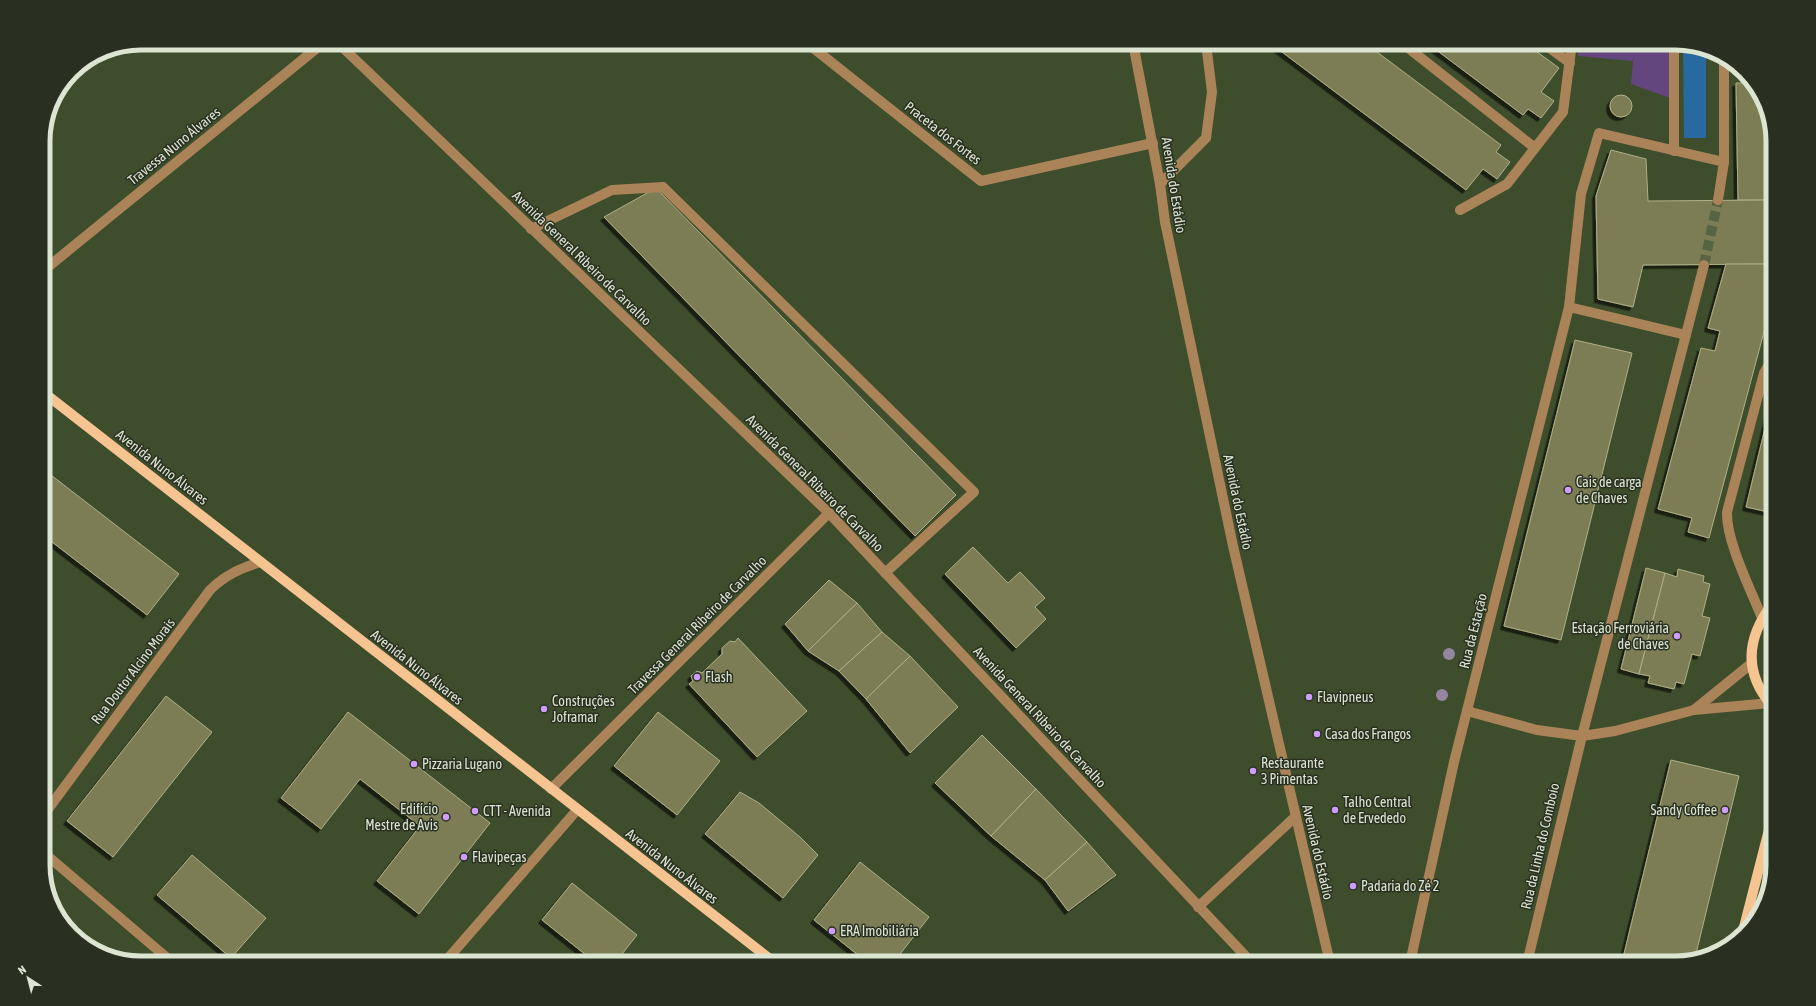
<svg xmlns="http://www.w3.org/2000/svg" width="1816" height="1006" font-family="'Asap Condensed',sans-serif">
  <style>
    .green { fill: #63467d }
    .water { fill: #2869a0 }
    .building { fill: #7c7c55; stroke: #b0b087; filter: url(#shadow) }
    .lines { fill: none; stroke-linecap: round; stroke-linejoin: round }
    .minor-tunnel { stroke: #566444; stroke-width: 10; stroke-dasharray: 10 5; stroke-linecap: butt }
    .minor { stroke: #ab8358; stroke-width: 10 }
    .major { stroke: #f5c491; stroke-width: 10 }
    .tree { fill: #9485a0 }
    .poi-dot { fill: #d09dfe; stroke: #293021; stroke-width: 1.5 }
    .labels { text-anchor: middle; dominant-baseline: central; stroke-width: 3; stroke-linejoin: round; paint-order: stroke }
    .street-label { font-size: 14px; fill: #dce5d2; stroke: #293021 }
    .poi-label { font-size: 14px; fill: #dce5d2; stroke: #293021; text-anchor: start }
    .rim { fill: none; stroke: #dce5d2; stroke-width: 5 }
  </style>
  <defs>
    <filter id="shadow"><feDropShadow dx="-3.5" dy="3.5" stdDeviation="0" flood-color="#0009"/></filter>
  </defs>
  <rect width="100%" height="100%" fill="#3e4d2b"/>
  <polygon class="green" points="1579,43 1670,43 1670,98 1631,84 1633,61 1578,56"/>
  <polygon class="water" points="1683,45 1706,51 1706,138 1684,138"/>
  <g class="building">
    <polygon points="1270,43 1365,43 1501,145 1496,152 1510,162 1497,179 1483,169 1466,190"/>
    <polygon points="1427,43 1525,43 1559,68 1541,92 1554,101 1541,118 1528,109 1523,115"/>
    <polygon points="1748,80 1760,92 1773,134 1773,200 1738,200 1736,83 1748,83"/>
    <circle cx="1621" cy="106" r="11"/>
    <polygon points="1611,150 1646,159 1648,201 1773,200 1773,264 1643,265 1633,307 1598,299 1596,196"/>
    <polygon points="656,188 956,495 915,536 604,217"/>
    <polygon points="1726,264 1773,264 1773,298 1709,538 1688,532 1692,518 1658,509 1701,348 1715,351 1720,331 1708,328"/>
    <polygon points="1575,340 1632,353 1561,640 1504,626"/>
    <polygon points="1773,395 1773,513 1746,507"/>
    <polygon points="47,472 179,574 147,615 43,535 43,477"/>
    <polygon points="973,547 1008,583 1020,572 1045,598 1035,607 1046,619 1016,648 945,574"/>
    <polygon points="1646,568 1665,573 1639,674 1621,669"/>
    <polygon points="1678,569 1704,576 1703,582 1710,584 1702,616 1710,618 1700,656 1692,654 1684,684 1676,682 1674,689 1648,683 1650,676 1639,674 1665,573 1677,577"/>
    <polygon points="829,580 857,603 808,651 785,624"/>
    <polygon points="857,603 882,632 839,671 808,651"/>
    <polygon points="882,632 910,656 866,699 839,671"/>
    <polygon points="738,638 807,711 757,757 689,684 693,681 691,676 697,671 702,673 722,654 722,648 730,641 735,642"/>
    <polygon points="910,656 958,707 910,753 866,699"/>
    <polygon points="166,696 212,732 113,857 67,821"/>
    <polygon points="348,712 490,823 419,914 377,881 420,826 360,779 321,829 281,798"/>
    <polygon points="658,712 720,761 677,815 614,766"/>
    <polygon points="982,735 1036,789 991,836 935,783"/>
    <polygon points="1671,760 1739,776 1695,958 1676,963 1660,963 1624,954"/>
    <polygon points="1036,789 1087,842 1045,880 991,836"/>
    <polygon points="740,792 759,803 800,837 818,855 783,898 705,834"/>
    <polygon points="1087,842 1116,875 1068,911 1045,880"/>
    <polygon points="192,855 266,918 231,958 157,895"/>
    <polygon points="860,862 929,917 893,963 868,963 814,920"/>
    <polygon points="572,883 637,935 615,963 596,963 542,920"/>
    <polygon points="669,957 677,963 665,963"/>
  </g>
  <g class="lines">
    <polyline class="minor-tunnel" points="1704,265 1718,200"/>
    <g class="minor">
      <polyline points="338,43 829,513 1252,963"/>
      <polyline points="807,43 981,181 1153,143"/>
      <polyline points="1133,43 1160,184 1165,222 1233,546 1330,963"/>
      <polyline points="1402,43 1535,148"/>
      <polyline points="1543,43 1570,63"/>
      <polyline points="1674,43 1674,151"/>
      <polyline points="1160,184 1206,138 1212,92 1206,43"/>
      <polyline points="1718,200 1724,162 1724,56"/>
      <polyline points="1460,210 1507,184 1563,112 1572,43"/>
      <polyline points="531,229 612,190 663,187 974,492 885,573"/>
      <polyline points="43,271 323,43"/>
      <polyline points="1686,335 1569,307 1581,194 1599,133 1724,162"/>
      <path d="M1762 618C1751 590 1726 541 1727 512L1764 373 1768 366 1773 364"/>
      <polyline points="1694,710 1752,663"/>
      <polyline points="1467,711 1537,730 1582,736 1615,731 1694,710 1770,703"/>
      <polyline points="551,789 829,513"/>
      <path d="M43 816 210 590C225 575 241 568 261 562"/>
      <polyline points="43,852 173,963"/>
      <polyline points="1198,907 1295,817"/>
      <polyline points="444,963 577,810"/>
      <polyline points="1410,963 1454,762 1569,307"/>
      <polyline points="1527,963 1582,736 1704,265"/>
    </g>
    <g class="major">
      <polyline points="43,392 775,963"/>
      <path d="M1773 603C1746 638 1743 673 1773 707"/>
      <polyline points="1743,931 1773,814"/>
    </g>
  </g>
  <g class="tree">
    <circle cx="1449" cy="654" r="6"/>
    <circle cx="1442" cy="695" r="6"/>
  </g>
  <g class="poi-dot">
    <circle cx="1568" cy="490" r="4"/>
    <circle cx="1677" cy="636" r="4"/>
    <circle cx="697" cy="677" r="4"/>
    <circle cx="1309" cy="697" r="4"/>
    <circle cx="544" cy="709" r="4"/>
    <circle cx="1317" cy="734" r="4"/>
    <circle cx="414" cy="764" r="4"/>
    <circle cx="1253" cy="771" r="4"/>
    <circle cx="1335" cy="810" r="4"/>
    <circle cx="1725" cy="810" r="4"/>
    <circle cx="475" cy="811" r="4"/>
    <circle cx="446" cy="817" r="4"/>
    <circle cx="464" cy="857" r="4"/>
    <circle cx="1353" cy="886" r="4"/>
    <circle cx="832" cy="931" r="4"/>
  </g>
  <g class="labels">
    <g class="street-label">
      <text transform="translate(943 133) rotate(38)">Praceta dos Fortes</text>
      <text transform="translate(174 146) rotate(-39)">Travessa Nuno Álvares</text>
      <text transform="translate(1174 185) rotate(81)">Avenida do Estádio</text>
      <text transform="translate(582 258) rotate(44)">Avenida General Ribeiro de Carvalho</text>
      <text transform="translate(162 467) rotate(38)">Avenida Nuno Álvares</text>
      <text transform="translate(815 483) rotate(45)">Avenida General Ribeiro de Carvalho</text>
      <text transform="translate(1238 502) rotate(78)">Avenida do Estádio</text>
      <text transform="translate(697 625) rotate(-45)">Travessa General Ribeiro de Carvalho</text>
      <text transform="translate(1473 631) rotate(-76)">Rua da Estação</text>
      <text transform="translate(417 667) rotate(38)">Avenida Nuno Álvares</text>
      <text transform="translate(133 671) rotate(-53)">Rua Doutor Alcino Morais</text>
      <text transform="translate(1040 717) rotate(47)">Avenida General Ribeiro de Carvalho</text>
      <text transform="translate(1540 846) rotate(-77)">Rua da Linha do Comboio</text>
      <text transform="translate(1318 852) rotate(77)">Avenida do Estádio</text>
      <text transform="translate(672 866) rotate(38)">Avenida Nuno Álvares</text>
    </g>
    <g class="poi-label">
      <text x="1576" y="482">Cais de carga<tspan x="1576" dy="16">de Chaves</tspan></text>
      <text x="1669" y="628" text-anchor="end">Estação Ferroviária<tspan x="1669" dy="16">de Chaves</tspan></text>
      <text x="705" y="677">Flash</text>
      <text x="1317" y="697">Flavipneus</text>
      <text x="552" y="701">Construções<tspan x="552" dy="16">Joframar</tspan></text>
      <text x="1325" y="734">Casa dos Frangos</text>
      <text x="1261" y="763">Restaurante<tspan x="1261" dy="16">3 Pimentas</tspan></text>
      <text x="422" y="764">Pizzaria Lugano</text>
      <text x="1343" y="802">Talho Central<tspan x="1343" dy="16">de Ervededo</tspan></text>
      <text x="438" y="809" text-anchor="end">Edifício<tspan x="438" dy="16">Mestre de Avis</tspan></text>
      <text x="1717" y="810" text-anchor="end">Sandy Coffee</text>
      <text x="483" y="811">CTT - Avenida</text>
      <text x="472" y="857">Flavipeças</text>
      <text x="1361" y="886">Padaria do Zé 2</text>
      <text x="840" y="931">ERA Imobiliária</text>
    </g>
  </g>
  <path d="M0 0H1816V1006H0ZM141 50H1675A91 91 0 0 1 1766 141V865A91 91 0 0 1 1675 956H141A91 91 0 0 1 50 865V141A91 91 0 0 1 141 50Z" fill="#293021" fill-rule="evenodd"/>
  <path class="rim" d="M141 50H1675A91 91 0 0 1 1766 141V865A91 91 0 0 1 1675 956H141A91 91 0 0 1 50 865V141A91 91 0 0 1 141 50Z"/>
  <g transform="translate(28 978) rotate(324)" stroke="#293021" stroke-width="3" paint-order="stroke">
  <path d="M0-3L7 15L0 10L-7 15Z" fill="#dce5d2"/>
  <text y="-6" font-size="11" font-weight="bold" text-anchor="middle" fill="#dce5d2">N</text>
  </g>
</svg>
